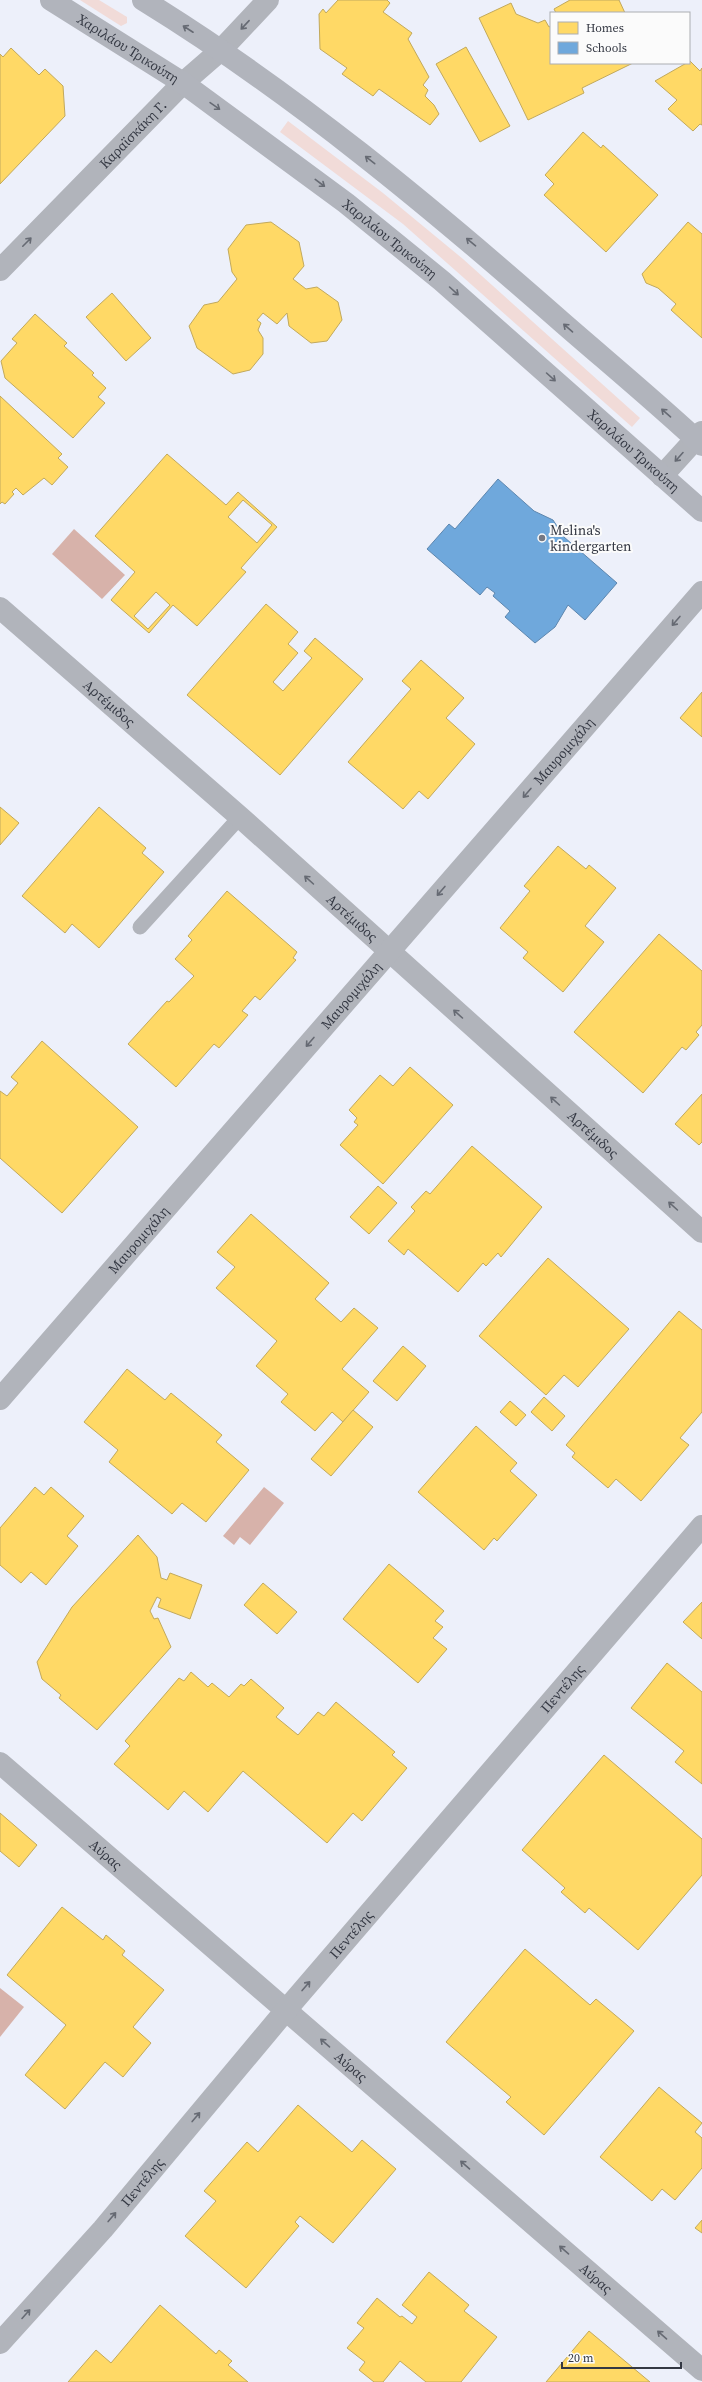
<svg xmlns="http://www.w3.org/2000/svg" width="702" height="2382" font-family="'Source Serif 4',serif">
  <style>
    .green { fill: #f1dbd8 }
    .water { fill: #d7b2aa }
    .homes { fill: #ffd966; stroke: #c2a95c; fill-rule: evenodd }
    .schools { fill: #6fa8dc; stroke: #5d86ae }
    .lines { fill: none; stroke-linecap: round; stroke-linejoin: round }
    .lane { stroke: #b1b4bb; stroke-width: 15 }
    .street { stroke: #b1b4bb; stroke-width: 22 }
    .secondary { stroke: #b1b4bc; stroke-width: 22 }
    .oneway { stroke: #666a73 }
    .poi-dot { fill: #757883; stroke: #fbfbfb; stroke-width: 1.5 }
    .labels { text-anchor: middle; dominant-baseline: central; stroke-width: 4; stroke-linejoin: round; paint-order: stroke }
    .street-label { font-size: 14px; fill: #343843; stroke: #fbfbfb }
    .poi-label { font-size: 14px; fill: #343843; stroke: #fbfbfb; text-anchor: start }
  </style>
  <rect width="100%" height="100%" fill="#edf0fa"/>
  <g class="green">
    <polygon points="80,0 99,0 127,17 127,23 121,26"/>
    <polygon points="288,121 383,193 463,259 640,418 632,427 403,224 280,132"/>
  </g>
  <g class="water">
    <polygon points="74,529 125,575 102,599 52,554"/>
    <polygon points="264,1487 284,1503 250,1545 240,1537 234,1545 223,1536"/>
    <polygon points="0,1988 24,2007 0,2037"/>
  </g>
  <g class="homes">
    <polygon points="338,0 387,0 390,3 383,12 412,33 408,39 429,77 423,85 428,90 425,96 434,105 439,114 430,125 379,89 373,96 342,74 347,68 320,49 319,14 323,9 326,13"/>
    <polygon points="570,0 619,0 625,13 556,13 554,9"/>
    <polygon points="511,3 516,14 538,23 545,20 549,27 551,26 551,63 633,63 582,88 584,93 528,120 479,18"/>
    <polygon points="466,47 510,126 480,142 436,64"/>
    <polygon points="11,48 39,75 45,69 63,86 65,116 0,184 0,54 3,57"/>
    <polygon points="690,61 700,71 702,68 702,125 700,124 693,131 668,109 677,100 655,81"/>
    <polygon points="583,132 601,148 603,145 658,195 606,252 544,195 554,184 545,175"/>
    <polygon points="271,222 299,242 304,266 293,279 306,289 317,287 338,302 342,320 327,341 311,343 289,326 287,313 277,324 263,313 257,320 261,323 258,330 263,338 263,354 250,370 233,374 197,348 189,326 204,305 218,302 237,279 232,272 228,249 246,225"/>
    <polygon points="688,222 702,234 702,338 671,310 676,304 658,288 646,283 642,274"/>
    <polygon points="112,293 151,338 126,361 86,317"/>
    <polygon points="35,314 67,343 64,346 94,373 92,375 106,388 98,397 105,403 73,438 5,378 1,361 17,343 12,339"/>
    <polygon points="0,396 62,454 58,458 68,467 52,485 44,478 23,495 16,488 12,492 14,494 5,504 2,502 0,504"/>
    <path d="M167 454 226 505 238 492 277 527 241 568 246 572 197 626 173 605 149 633 111 600 135 572 95 536ZM243 500 272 525 257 543 228 517ZM156 592 170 605 148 629 134 616Z"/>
    <polygon points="266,604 298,632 288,644 298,653 273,682 283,691 312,658 304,651 315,638 363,679 280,775 187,695"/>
    <polygon points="421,660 464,698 446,718 475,744 428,799 419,791 403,809 348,762 411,689 402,681"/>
    <polygon points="702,692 702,737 680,718"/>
    <polygon points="0,807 19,823 0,845"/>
    <polygon points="99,807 146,848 142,853 164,872 99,948 72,924 65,933 22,896"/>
    <polygon points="558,846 586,869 589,865 616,888 585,926 604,942 563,992 523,958 528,952 500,928 530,891 524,886"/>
    <polygon points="227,891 297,952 293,958 296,960 260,1000 255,996 242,1011 248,1015 219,1048 214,1044 176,1087 128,1044 167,1001 169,1002 194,976 175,959 192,940 188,936"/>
    <polygon points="659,934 702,971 702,1025 696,1032 699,1035 686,1050 682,1047 643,1093 574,1032"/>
    <polygon points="42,1041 138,1127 62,1213 0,1158 0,1091 7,1096 18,1083 11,1077"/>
    <polygon points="410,1067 453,1105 383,1184 340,1145 358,1125 354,1122 357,1118 349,1110 380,1075 393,1086"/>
    <polygon points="702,1094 702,1142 699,1145 675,1124"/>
    <polygon points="472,1146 542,1207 501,1257 498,1253 486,1266 483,1263 458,1292 408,1249 404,1255 388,1241 415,1211 411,1207 426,1191 430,1194"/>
    <polygon points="378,1186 397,1203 369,1234 350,1217"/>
    <polygon points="251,1214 329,1283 315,1299 341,1322 354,1308 378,1328 342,1369 369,1392 343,1422 332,1412 315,1431 281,1402 288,1394 256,1366 277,1341 216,1288 235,1267 217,1252"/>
    <polygon points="548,1258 629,1329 578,1387 564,1375 546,1395 479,1336"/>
    <polygon points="679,1311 702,1330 702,1412 680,1438 689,1445 641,1501 616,1479 608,1488 572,1457 575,1453 566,1445"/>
    <polygon points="403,1346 426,1366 397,1401 373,1381"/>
    <polygon points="127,1369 165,1400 171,1393 222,1435 216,1442 249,1470 206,1522 182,1503 172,1514 109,1462 118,1450 84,1422"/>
    <polygon points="544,1397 565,1416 552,1431 531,1412"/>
    <polygon points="510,1401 526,1415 516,1426 500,1412"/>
    <polygon points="353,1410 373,1427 331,1476 311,1459"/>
    <polygon points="476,1426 517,1463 510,1471 537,1495 497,1541 494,1538 484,1550 418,1492"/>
    <polygon points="35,1487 44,1495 51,1487 84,1516 67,1536 78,1546 46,1585 31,1572 21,1583 0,1565 0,1528"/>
    <polygon points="138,1535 157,1557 161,1578 167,1580 170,1573 202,1585 190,1619 158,1607 161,1599 157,1597 150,1611 154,1619 158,1618 171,1647 97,1730 59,1698 61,1695 42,1679 37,1662 72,1607"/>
    <polygon points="389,1564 444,1611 435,1621 443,1627 433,1638 447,1649 418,1683 343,1619"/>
    <polygon points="263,1583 297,1612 277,1634 244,1605"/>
    <polygon points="702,1602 702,1639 683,1622"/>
    <polygon points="667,1663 702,1692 702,1784 675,1762 684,1751 631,1708"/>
    <polygon points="191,1672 208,1687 212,1683 229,1697 241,1684 244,1686 251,1679 284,1708 276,1717 298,1735 318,1712 324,1716 336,1702 395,1752 392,1755 407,1768 362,1821 353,1813 327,1843 243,1771 208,1812 184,1791 168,1810 114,1764 130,1746 125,1741 179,1678 184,1681"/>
    <polygon points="604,1755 702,1839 702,1875 638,1950 589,1908 585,1913 561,1892 565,1888 522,1850"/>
    <polygon points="0,1813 37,1845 19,1867 0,1851"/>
    <polygon points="62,1907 103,1940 106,1935 125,1951 122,1955 164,1990 133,2027 151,2043 123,2077 105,2062 65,2109 25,2075 66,2025 7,1975"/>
    <polygon points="525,1949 590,2005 596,1999 634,2031 544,2135 506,2102 511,2097 446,2042"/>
    <polygon points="659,2087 702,2123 695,2132 702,2138 702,2168 675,2200 662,2189 652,2201 600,2157"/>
    <polygon points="298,2105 352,2152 362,2140 396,2169 333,2243 300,2216 295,2222 299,2226 246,2288 185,2236 216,2201 204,2191 247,2142 258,2152"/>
    <polygon points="702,2220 702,2233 695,2228"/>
    <polygon points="429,2272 469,2305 464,2311 497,2337 461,2382 426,2382 400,2361 383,2382 374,2382 359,2370 365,2362 347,2348 364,2328 357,2323 377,2298 400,2317 402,2316 412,2324 417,2317 402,2305"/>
    <polygon points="160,2305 216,2354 219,2350 232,2361 228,2365 248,2382 68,2382 96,2350 111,2363"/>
    <polygon points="589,2331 650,2382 546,2382"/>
  </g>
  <polygon class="schools" points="498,479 534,511 553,520 564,537 617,583 585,620 568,605 555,627 535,643 505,617 510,611 493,596 495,593 487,587 480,595 427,549 449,524 455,529"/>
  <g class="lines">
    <polyline class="lane" points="140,927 240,817"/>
    <g class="street">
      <path id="s1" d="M0 270 183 83 221 50 268 0"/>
      <polyline points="662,476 702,432"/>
      <path id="s2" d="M0 608 240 817 702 1232"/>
      <path id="s3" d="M0 1399 702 592"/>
      <path id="s4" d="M0 1763 702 2370"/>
      <path id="s5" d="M0 2343 103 2229 286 2010 702 1526"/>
    </g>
    <g class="secondary">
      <path id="s6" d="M51 0 183 83 346 203 442 281 702 511"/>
      <path d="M143 0C294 93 431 207 564 324 610 364 657 403 702 445"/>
    </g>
  </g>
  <defs><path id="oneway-shaft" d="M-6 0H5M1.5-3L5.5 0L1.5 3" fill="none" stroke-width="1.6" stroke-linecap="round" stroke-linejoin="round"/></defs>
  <g class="oneway">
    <use href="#oneway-shaft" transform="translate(245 25) rotate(133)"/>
    <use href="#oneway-shaft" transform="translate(188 29) rotate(-147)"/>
    <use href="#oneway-shaft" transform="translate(215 106) rotate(35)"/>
    <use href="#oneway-shaft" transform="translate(370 160) rotate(-142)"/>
    <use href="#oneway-shaft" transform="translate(320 183) rotate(37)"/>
    <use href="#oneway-shaft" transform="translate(27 242) rotate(-45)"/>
    <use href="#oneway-shaft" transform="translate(471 242) rotate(-140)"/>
    <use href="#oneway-shaft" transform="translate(454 291) rotate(42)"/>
    <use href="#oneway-shaft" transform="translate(568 328) rotate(-139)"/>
    <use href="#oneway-shaft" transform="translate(551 377) rotate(42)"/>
    <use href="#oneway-shaft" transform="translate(666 413) rotate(-139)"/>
    <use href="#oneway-shaft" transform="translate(679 457) rotate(132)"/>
    <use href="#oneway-shaft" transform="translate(676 621) rotate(131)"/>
    <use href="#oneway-shaft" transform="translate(527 793) rotate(131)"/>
    <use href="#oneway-shaft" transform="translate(309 880) rotate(-138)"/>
    <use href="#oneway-shaft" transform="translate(441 891) rotate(131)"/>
    <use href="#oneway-shaft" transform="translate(458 1014) rotate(-138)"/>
    <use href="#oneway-shaft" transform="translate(310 1042) rotate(131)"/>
    <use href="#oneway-shaft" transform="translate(555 1101) rotate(-138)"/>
    <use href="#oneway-shaft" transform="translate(673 1206) rotate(-138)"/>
    <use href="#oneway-shaft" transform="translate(306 1986) rotate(-49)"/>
    <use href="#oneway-shaft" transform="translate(325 2043) rotate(-139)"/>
    <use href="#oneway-shaft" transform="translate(196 2117) rotate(-50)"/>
    <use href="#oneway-shaft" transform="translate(465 2165) rotate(-139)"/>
    <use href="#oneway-shaft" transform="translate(112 2217) rotate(-50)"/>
    <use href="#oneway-shaft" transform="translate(564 2250) rotate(-139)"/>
    <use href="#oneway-shaft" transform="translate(26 2314) rotate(-48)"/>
    <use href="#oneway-shaft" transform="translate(662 2335) rotate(-139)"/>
  </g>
  <circle class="poi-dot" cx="542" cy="538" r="4"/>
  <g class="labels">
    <g class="street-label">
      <text stroke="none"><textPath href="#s6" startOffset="91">Χαριλάου Τρικούπη</textPath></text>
      <text stroke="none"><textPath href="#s1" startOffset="190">Καραϊσκάκη Γ.</textPath></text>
      <text stroke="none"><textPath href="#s6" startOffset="415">Χαριλάου Τρικούπη</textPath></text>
      <text stroke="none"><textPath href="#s6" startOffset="738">Χαριλάου Τρικούπη</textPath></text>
      <text stroke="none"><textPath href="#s2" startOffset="145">Αρτέμιδος</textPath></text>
      <text stroke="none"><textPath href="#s3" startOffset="859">Μαυρομιχάλη</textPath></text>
      <text stroke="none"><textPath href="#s2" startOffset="469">Αρτέμιδος</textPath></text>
      <text stroke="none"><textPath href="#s3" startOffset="535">Μαυρομιχάλη</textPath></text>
      <text stroke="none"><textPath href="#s2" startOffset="793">Αρτέμιδος</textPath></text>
      <text stroke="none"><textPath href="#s3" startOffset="211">Μαυρομιχάλη</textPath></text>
      <text stroke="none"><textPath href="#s5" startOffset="863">Πεντέλης</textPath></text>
      <text stroke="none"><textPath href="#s4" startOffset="140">Αύρας</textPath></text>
      <text stroke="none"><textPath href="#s5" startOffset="539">Πεντέλης</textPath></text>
      <text stroke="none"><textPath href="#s4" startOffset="464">Αύρας</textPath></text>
      <text stroke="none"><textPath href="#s5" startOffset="215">Πεντέλης</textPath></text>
      <text stroke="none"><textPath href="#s4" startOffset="788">Αύρας</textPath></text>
    </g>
    <g class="poi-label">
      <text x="550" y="530">Melina's<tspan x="550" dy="16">kindergarten</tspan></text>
    </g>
  </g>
  <rect x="550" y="12" width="140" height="52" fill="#fbfbfb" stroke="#abadb1"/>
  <rect x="558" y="22" width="20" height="12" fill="#ffd966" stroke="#abadb1"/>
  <text x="586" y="32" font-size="12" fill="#343843">Homes</text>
  <rect x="558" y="42" width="20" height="12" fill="#6fa8dc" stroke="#abadb1"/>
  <text x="586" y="52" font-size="12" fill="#343843">Schools</text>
  <path d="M562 2362v6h119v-6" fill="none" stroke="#343843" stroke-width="2"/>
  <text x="568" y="2362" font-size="12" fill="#343843" stroke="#fbfbfb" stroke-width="3" paint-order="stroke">20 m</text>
</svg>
